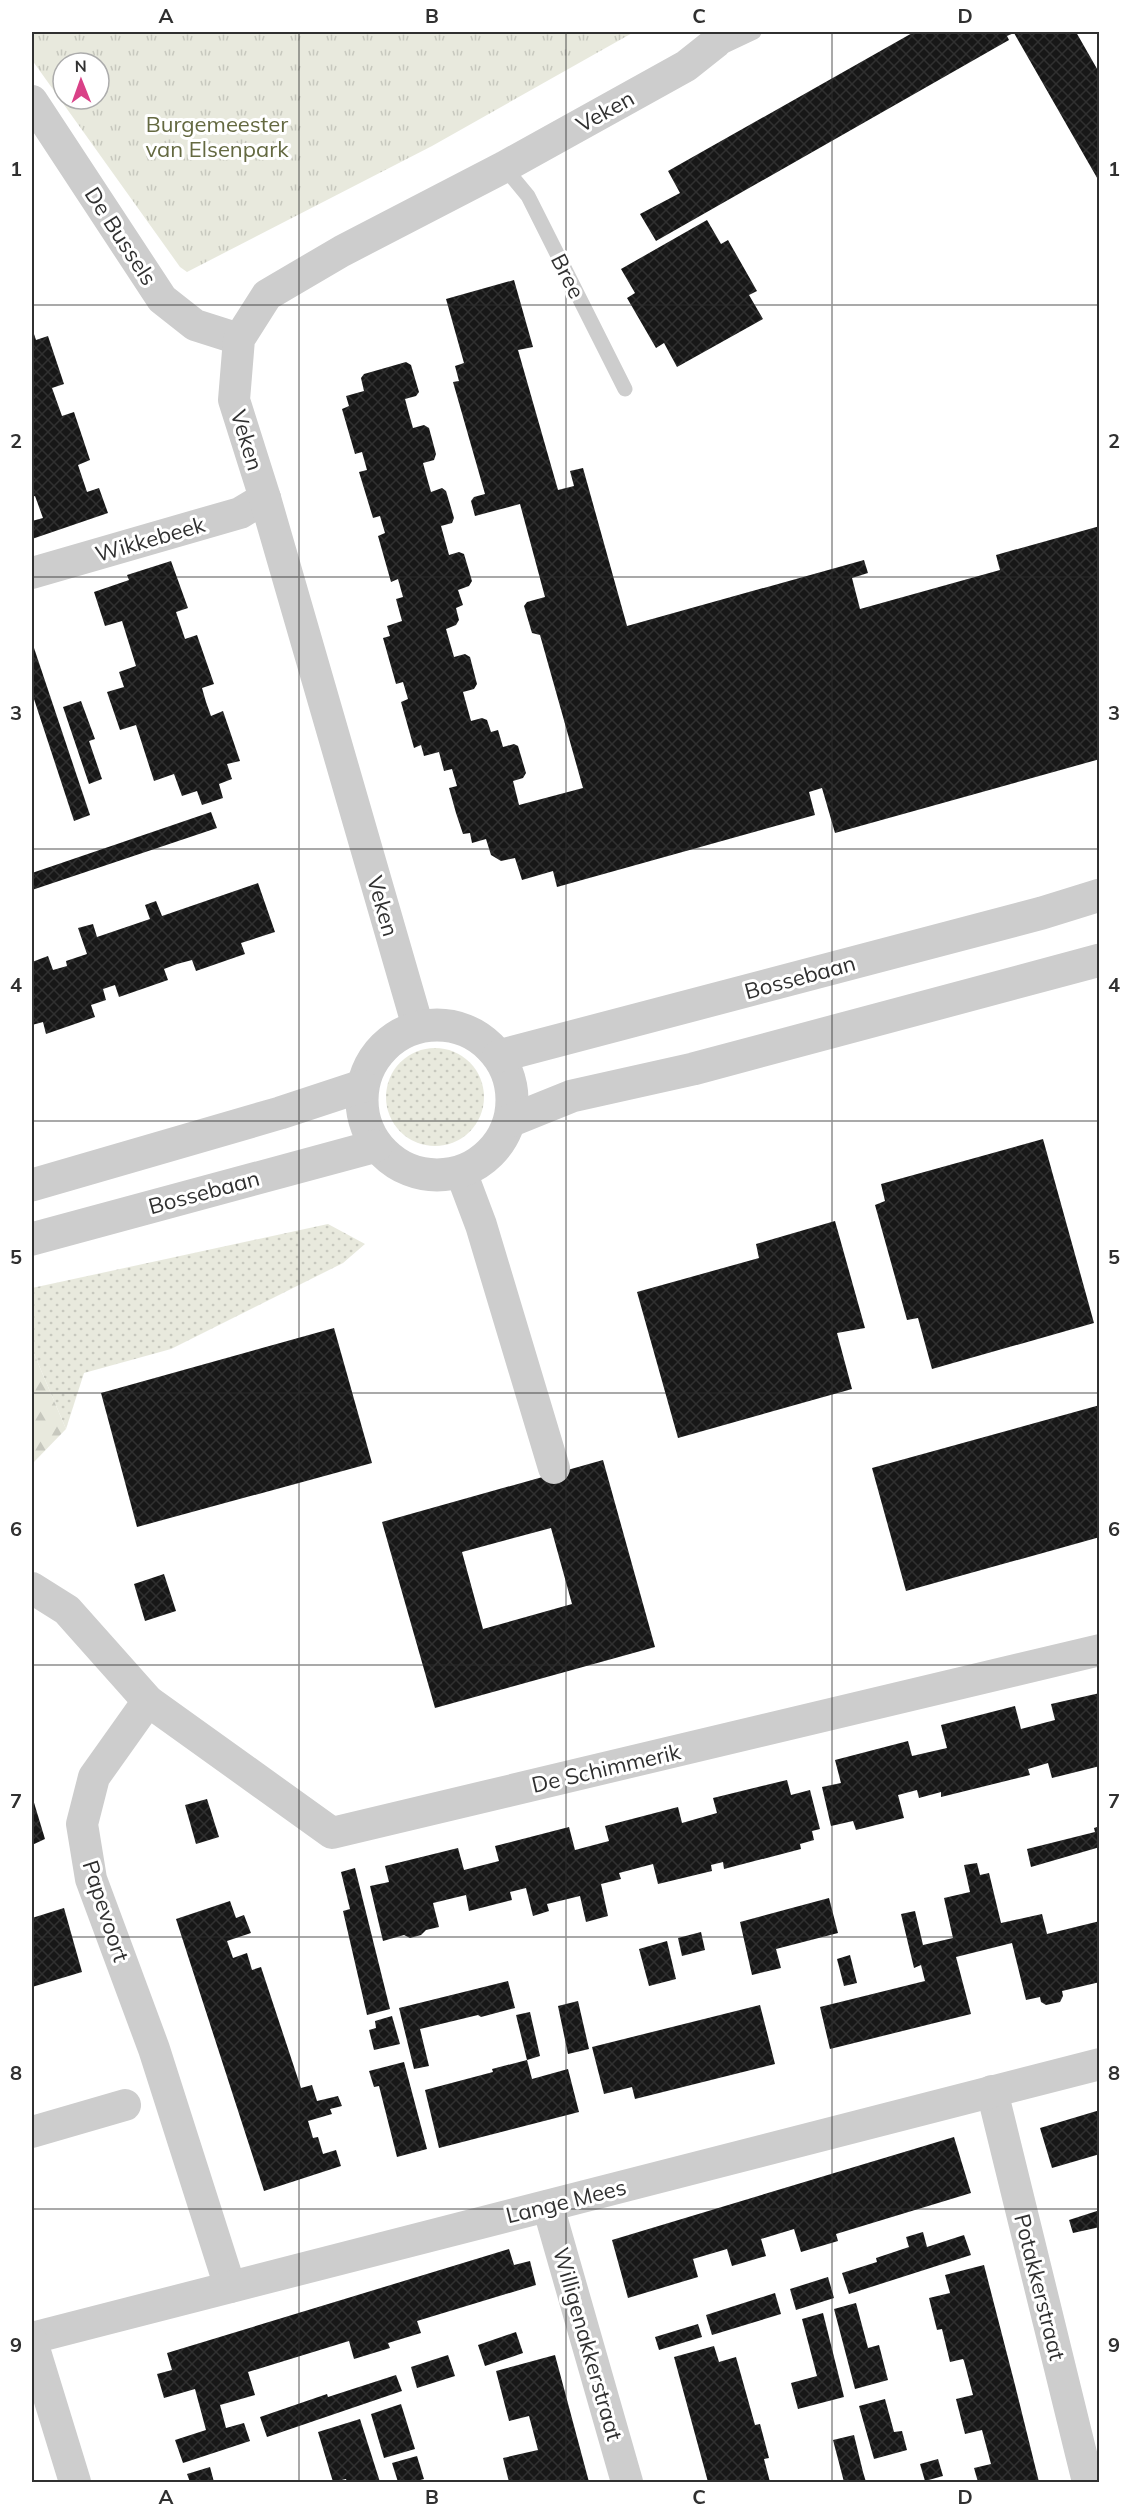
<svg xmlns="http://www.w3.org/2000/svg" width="1131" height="2514" font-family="Mulish,sans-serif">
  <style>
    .grass { fill: url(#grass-dots) }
    .forest { fill: url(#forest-firs) }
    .park { fill: url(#park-tufts); fill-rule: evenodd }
    .building { fill: url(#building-cross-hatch); fill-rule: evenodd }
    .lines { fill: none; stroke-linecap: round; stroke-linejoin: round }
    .service { stroke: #cdcdcd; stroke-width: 15 }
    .minor { stroke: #cdcdcd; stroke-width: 32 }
    .tertiary { stroke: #cdcdcd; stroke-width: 33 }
    .grid { fill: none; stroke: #303030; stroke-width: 1.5; stroke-opacity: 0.55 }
    .labels { text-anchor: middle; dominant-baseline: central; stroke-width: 6; stroke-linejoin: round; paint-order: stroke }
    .street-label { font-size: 22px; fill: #303030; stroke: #fff }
    .park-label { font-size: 22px; fill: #646941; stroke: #fff }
    .neatline { fill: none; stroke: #303030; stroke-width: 2 }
    .grid-label { font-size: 20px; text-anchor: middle; font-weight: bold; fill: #303030 }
  </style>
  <defs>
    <pattern id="grass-dots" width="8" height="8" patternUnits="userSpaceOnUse" patternTransform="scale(1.5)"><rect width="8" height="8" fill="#e8e9dd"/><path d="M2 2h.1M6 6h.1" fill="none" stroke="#c7c8be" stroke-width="1.8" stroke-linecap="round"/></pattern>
    <pattern id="forest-firs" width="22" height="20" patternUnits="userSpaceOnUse" patternTransform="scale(1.5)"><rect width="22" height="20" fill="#e8e9dd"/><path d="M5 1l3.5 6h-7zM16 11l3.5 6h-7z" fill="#c7c8be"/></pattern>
    <pattern id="park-tufts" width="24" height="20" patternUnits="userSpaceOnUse" patternTransform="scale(1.5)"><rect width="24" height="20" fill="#e8e9dd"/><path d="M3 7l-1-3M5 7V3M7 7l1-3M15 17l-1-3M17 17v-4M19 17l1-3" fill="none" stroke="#c7c8be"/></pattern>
    <pattern id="building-cross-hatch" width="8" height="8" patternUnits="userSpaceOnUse" patternTransform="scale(1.5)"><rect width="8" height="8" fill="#171717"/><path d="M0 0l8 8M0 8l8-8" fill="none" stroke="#303030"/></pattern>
  </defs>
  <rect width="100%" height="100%" fill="#fff"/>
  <g class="grass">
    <circle cx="435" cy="1097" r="49"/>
    <polygon points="328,1224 365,1244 343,1263 171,1349 84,1373 66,1429 32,1349 32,1288"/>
  </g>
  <polygon class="forest" points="32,1349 66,1429 32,1464"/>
  <path class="park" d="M32 32H634L432 146 187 272 180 267 160 239 32 60ZM63 63H99V99H63Z"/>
  <g class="building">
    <polygon points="914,32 1076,32 1100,74 1100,183 1014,33 1007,36 1009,40 656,241 640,214 680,193 668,171"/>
    <polygon points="707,220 721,244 728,240 757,291 749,295 763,319 677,367 664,343 656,348 627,298 635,293 621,269"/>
    <polygon points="514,280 533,347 518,350 558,490 574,486 570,471 583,468 627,626 864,560 868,573 852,578 860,609 1000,570 996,555 1100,526 1100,759 835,833 822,788 809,792 815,815 557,887 553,871 522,880 515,858 501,861 491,855 486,839 472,843 470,833 463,834 456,813 449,788 457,786 452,769 444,771 439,752 424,756 421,745 414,748 401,702 408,699 403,682 396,684 383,638 390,636 387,626 402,621 396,599 403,597 398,579 391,582 378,536 385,533 380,516 373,518 359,472 367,470 362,452 355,454 342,409 349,406 346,396 364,391 361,378 364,374 406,362 411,365 419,392 416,396 405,399 409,414 413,428 424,425 429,428 436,454 434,460 423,463 427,478 431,492 442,488 446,491 454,518 452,523 441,526 449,555 459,552 464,554 472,581 469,586 458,590 463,605 456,608 459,620 456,625 446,629 454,657 465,654 470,657 477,684 474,689 463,692 471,721 482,718 487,720 491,732 498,730 503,747 514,744 518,746 526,773 523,778 513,781 519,805 583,788 540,635 532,633 524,606 527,602 545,597 520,504 475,516 471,501 474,497 485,494 453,382 459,381 455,366 464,363 446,299"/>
    <polygon points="32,328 36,340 48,336 64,384 52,388 62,416 74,412 90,460 78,465 87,492 99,488 108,513 32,539 32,521 43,518 35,496 32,497"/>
    <polygon points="171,561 188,608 176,612 185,639 197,635 214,684 202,688 206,702 211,716 223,711 240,761 227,764 232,779 219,784 223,798 202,805 197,791 182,796 174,774 154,781 136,725 120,730 107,692 124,687 119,672 136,666 122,621 105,626 94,592 129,580 127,575"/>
    <polygon points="32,642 90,815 74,821 32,693"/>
    <polygon points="81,701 95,739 89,741 102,779 89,784 63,707"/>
    <polygon points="211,812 217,828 32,890 32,873"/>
    <polygon points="258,883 275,932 241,943 245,954 196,971 192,960 177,964 164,969 168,980 119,997 115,985 103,989 106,1000 91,1005 95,1017 46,1034 43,1022 32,1025 32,962 48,956 53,970 67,966 66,961 87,954 78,928 93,924 97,937 150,919 145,905 156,901 162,916"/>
    <polygon points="1043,1139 1094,1323 932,1369 918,1318 907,1320 875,1205 885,1201 881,1184"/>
    <polygon points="835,1221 865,1328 837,1333 852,1389 678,1438 637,1292 759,1258 756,1244"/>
    <polygon points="334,1328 372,1463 137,1527 101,1393"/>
    <polygon points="1100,1405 1100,1537 906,1591 872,1468"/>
    <path d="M603 1460 655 1647 435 1708 382 1522ZM551 1528 572 1604 483 1629 462 1552Z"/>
    <polygon points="164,1574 176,1611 145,1621 134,1584"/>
    <polygon points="1100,1693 1100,1766 1052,1778 1048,1763 1028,1769 1030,1775 941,1797 941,1792 919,1798 917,1790 898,1795 904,1818 856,1830 853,1821 831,1826 822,1787 841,1783 835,1760 908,1741 912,1756 947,1748 941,1725 1015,1706 1021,1729 1055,1720 1051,1704"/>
    <polygon points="787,1780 791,1795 810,1790 820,1829 812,1831 814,1840 800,1844 801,1849 724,1869 723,1862 711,1865 712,1871 658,1884 653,1864 619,1873 621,1879 601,1884 608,1916 586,1922 580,1896 547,1904 549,1911 533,1916 526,1888 510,1892 512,1900 469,1911 466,1895 433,1903 439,1927 426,1930 421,1935 410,1938 404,1935 383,1941 370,1886 389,1882 385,1866 458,1848 464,1870 499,1861 495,1846 569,1827 575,1850 609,1841 605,1826 678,1807 682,1823 717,1813 713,1798"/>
    <polygon points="32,1796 45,1839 32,1845"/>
    <polygon points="207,1799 219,1837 196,1844 185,1805"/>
    <polygon points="1100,1826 1100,1847 1031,1867 1027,1849 1095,1832 1094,1828"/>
    <polygon points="977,1863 980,1875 989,1873 1001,1923 1042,1914 1047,1934 1100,1921 1100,1982 1062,1991 1063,1996 1060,2002 1046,2005 1041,2002 1040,1997 1026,2000 1012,1943 956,1957 971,2014 830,2049 820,2007 925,1981 921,1965 914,1968 901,1914 915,1911 923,1945 953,1938 944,1898 970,1892 964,1865"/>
    <polygon points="355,1868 390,2009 367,2015 343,1911 350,1909 341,1872"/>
    <polygon points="829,1898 838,1933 776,1949 781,1968 752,1975 740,1922"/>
    <polygon points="230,1901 236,1918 244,1915 251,1933 227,1941 233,1958 247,1953 252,1970 261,1967 301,2088 312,2085 317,2101 338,2096 342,2106 330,2109 332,2114 308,2121 313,2138 318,2137 323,2154 336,2150 341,2166 264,2191 176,1919"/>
    <polygon points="64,1908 82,1972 32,1987 32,1918"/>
    <polygon points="701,1932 705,1950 682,1956 678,1938"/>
    <polygon points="667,1941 676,1979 649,1986 639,1949"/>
    <polygon points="850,1955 857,1983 844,1986 837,1959"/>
    <polygon points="508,1981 515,2008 481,2017 478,2015 420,2029 429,2066 414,2069 399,2008"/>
    <polygon points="578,2001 589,2049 568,2054 558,2006"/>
    <polygon points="760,2005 775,2064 635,2099 632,2087 604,2094 592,2047"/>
    <polygon points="530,2012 540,2056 527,2060 516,2015"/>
    <polygon points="392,2016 400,2044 374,2050 369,2030 376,2028 375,2021"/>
    <polygon points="527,2060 532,2079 568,2069 579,2112 439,2148 425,2090 493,2072 492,2069"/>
    <polygon points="404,2062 427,2149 397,2157 379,2086 374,2087 369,2071"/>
    <polygon points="1100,2110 1100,2154 1052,2168 1040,2128"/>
    <polygon points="954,2137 971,2193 836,2234 838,2241 801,2252 794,2229 761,2239 766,2256 732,2266 727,2249 693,2259 698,2277 628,2298 612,2240"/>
    <polygon points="1100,2210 1100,2227 1073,2233 1069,2220"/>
    <polygon points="923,2232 927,2247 964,2235 971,2255 849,2294 842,2273 877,2262 876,2258 909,2247 906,2237"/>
    <polygon points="509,2249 514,2265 530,2261 536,2285 417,2321 421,2333 388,2343 390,2348 354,2359 349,2341 248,2372 255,2395 220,2405 226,2428 244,2423 250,2441 183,2463 175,2440 206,2430 195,2389 164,2398 157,2374 172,2370 167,2353"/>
    <polygon points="984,2265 1015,2385 1039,2482 978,2482 974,2468 991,2464 982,2430 965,2434 956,2399 973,2395 964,2361 963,2359 950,2362 942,2329 937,2330 929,2298 950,2293 945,2275"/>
    <polygon points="828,2277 834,2298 796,2310 790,2289"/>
    <polygon points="775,2293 781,2314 712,2335 706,2315"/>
    <polygon points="856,2303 868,2348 879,2345 888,2380 855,2389 834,2309"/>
    <polygon points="823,2313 844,2397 798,2409 791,2383 817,2376 802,2319"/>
    <polygon points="698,2324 702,2337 659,2350 655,2337"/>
    <polygon points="516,2332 523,2353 485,2366 478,2345"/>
    <polygon points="714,2346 719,2362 736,2357 755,2425 760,2424 769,2458 764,2459 770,2482 708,2482 674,2357"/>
    <polygon points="448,2355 455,2376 417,2388 411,2367"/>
    <polygon points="555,2355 589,2482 509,2482 503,2458 538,2450 529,2416 509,2421 496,2371"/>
    <polygon points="396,2375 402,2391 267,2437 260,2417 327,2394 328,2397"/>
    <polygon points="885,2399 894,2432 902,2431 907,2450 874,2459 859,2406"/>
    <polygon points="401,2404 415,2449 384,2458 371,2414"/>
    <polygon points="360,2419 380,2482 347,2482 346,2479 333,2482 318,2432"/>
    <polygon points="854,2435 863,2472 866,2482 844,2482 833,2440"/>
    <polygon points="417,2456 424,2479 413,2482 398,2482 392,2463"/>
    <polygon points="938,2459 943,2476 925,2481 920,2464"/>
    <polygon points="210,2467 214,2482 190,2482 187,2474"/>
  </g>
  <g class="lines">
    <g class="service">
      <polyline points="718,49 754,32"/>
      <polyline points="504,167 528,196 625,389"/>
    </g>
    <g class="minor">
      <polyline points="32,101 162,299 195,325 239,339"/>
      <polyline points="32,573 240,513 265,498"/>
      <polyline points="418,1027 265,498 234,400 239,339 267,295 342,251 504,167 686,66 715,43 723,32"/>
      <polyline points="461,1172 481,1225 554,1468"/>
      <polyline points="32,1588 67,1610 148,1701 332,1833 1100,1650"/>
      <polyline points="148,1701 94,1777 82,1824 91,1879 154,2049 230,2287"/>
      <polyline points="992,2091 1088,2482"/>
      <polyline points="32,2132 125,2105"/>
      <polyline points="548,2206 627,2482"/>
      <polyline points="32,2338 1100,2064"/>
      <polyline points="32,2342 75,2482"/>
    </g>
    <g class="tertiary">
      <circle cx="437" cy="1100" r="75"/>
      <polyline points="499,1056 1042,913 1100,895"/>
      <polyline points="510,1121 572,1096 693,1069 1100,960"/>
      <polyline points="32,1185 280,1113 362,1086"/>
      <polyline points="32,1239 376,1146"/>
    </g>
  </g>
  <path class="grid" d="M299 32V2482M566 32V2482M832 32V2482M32 305H1100M32 577H1100M32 849H1100M32 1121H1100M32 1393H1100M32 1665H1100M32 1937H1100M32 2209H1100"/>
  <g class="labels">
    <g class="street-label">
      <text transform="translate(605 111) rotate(-29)">Veken</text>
      <text transform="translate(121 236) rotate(57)">De Bussels</text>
      <text transform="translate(568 276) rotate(63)">Bree</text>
      <text transform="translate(247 440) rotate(73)">Veken</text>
      <text transform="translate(150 539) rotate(-16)">Wikkebeek</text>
      <text transform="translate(383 906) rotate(74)">Veken</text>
      <text transform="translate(800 977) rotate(-15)">Bossebaan</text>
      <text transform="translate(204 1192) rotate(-15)">Bossebaan</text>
      <text transform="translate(606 1768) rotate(-13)">De Schimmerik</text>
      <text transform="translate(106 1911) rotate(72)">Papevoort</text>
      <text transform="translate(566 2201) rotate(-14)">Lange Mees</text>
      <text transform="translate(1040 2287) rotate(76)">Potakkerstraat</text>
      <text transform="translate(588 2344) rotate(74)">Willigenakkerstraat</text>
    </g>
    <g class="park-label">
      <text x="217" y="124">Burgemeester<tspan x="217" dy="25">van Elsenpark</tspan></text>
    </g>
  </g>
  <rect width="1131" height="2514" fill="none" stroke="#ffffff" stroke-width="66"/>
  <g transform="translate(81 81) rotate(359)"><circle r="28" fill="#ffffff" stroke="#acacac" stroke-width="1.5"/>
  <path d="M0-4.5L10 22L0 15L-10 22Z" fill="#d94187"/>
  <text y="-9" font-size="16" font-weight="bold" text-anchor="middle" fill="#303030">N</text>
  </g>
  <rect x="33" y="33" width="1065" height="2448" class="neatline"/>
  <g class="grid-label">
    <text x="166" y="23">A</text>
    <text x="432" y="23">B</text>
    <text x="699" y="23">C</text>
    <text x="965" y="23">D</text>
    <text x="16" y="176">1</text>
    <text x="1114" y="176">1</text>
    <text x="16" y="448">2</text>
    <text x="1114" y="448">2</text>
    <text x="16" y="720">3</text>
    <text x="1114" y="720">3</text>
    <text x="16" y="992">4</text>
    <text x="1114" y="992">4</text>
    <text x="16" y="1264">5</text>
    <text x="1114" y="1264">5</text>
    <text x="16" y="1536">6</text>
    <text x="1114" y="1536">6</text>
    <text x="16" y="1808">7</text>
    <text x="1114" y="1808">7</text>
    <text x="16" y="2080">8</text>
    <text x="1114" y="2080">8</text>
    <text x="16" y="2352">9</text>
    <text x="1114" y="2352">9</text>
    <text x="166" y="2504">A</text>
    <text x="432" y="2504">B</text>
    <text x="699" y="2504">C</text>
    <text x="965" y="2504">D</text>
  </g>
</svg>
